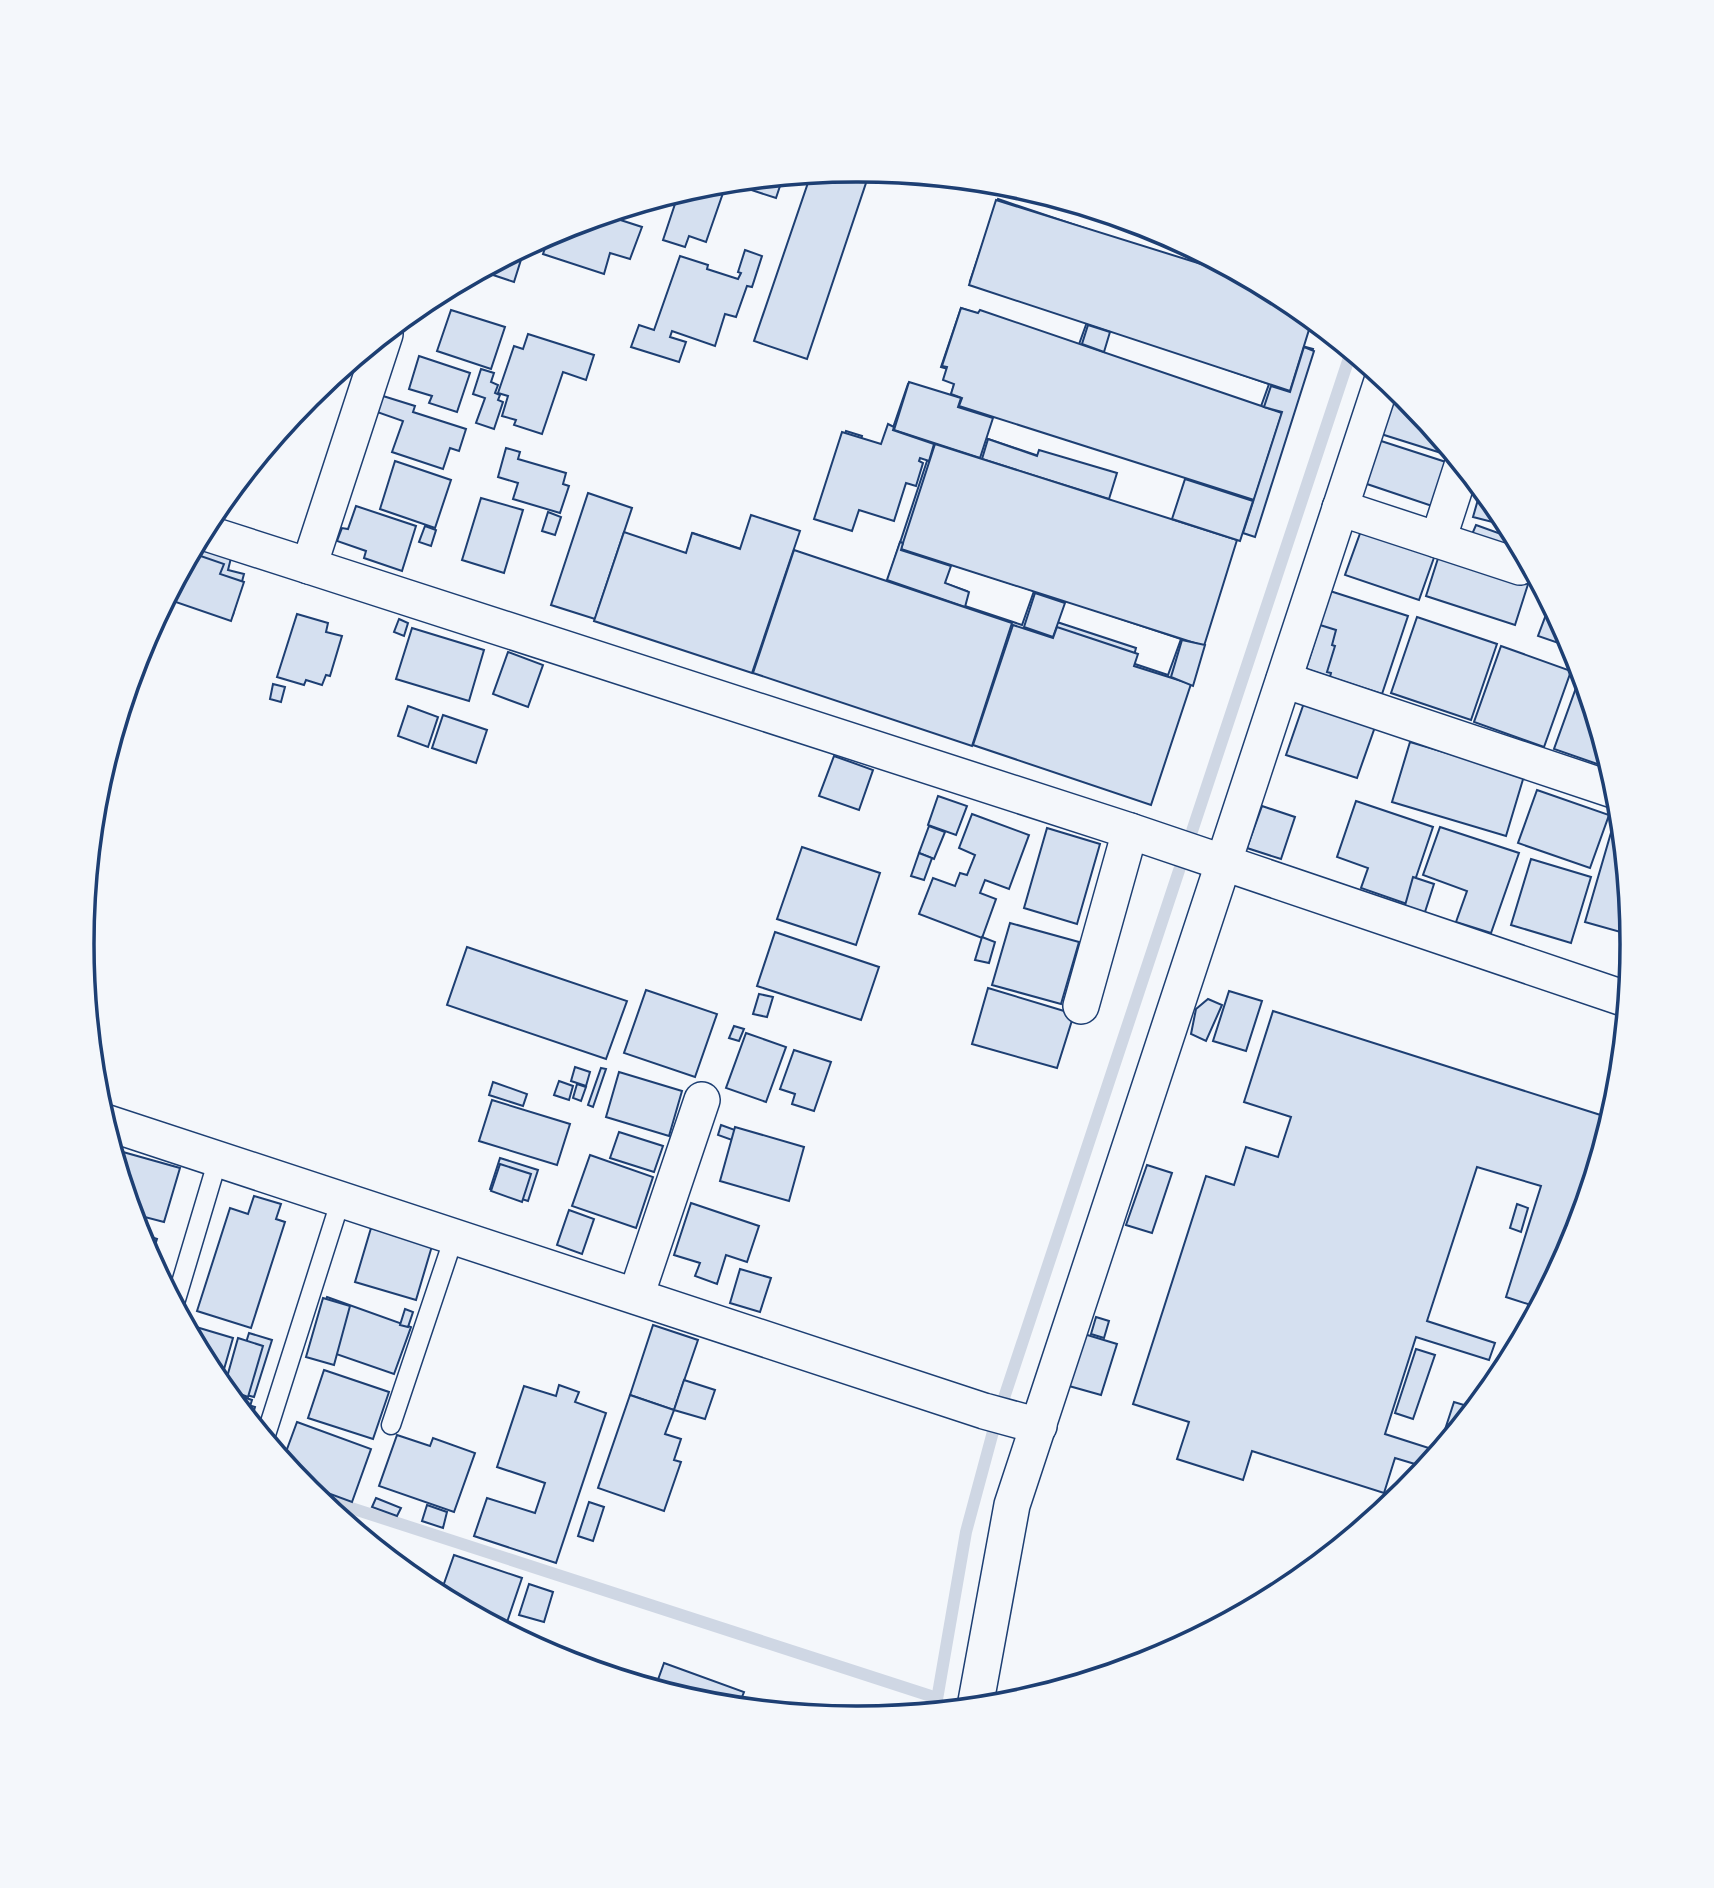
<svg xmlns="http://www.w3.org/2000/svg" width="1714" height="1888" font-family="Cabin,sans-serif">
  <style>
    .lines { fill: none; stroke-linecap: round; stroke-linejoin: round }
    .stream { stroke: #cfd7e4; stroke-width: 12 }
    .building { fill: #d5e0f0; stroke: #1d3f73; stroke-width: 2; fill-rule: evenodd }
    .lane-casing { stroke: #1d3f73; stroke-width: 21 }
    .street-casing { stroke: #1d3f73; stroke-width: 38 }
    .lane { stroke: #f4f7fb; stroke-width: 18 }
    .street { stroke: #f4f7fb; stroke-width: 35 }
    .rim { fill: none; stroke: #1d3f73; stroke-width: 3.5 }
  </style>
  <rect width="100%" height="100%" fill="#f4f7fb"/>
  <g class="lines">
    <g class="stream">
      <polyline points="314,1496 937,1698"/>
      <polyline points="935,1711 966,1532 994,1428 1351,352"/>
    </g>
  </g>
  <g class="building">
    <polygon points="857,169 870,171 807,359 754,341 811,174"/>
    <polygon points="783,177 776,198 739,186 741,181"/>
    <polygon points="722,182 719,191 723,193 706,242 689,236 685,247 663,240 679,192 706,184"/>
    <path d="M998 199 1269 290 1288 300 1311 319 1302 346 1313 349 1298 394 1287 391 1280 413 1290 416 1261 501 1248 497 1146 799 599 617 625 537 685 557 693 533 744 550 753 524 793 537 789 549 887 582 928 458 912 453 891 517 857 506 850 528 817 517 846 431 862 436 860 443 885 451 908 384 950 398 956 378 946 375 948 369 941 367 961 308 1078 347 1087 322 1088 321 970 281ZM1106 328 1269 384 1260 409 1098 353ZM994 411 1204 481 1188 529 1100 500 1107 479 985 438ZM950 564 1034 591 1022 625 962 605 967 591 944 583ZM1064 600 1181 639 1168 675 1132 663 1136 648 1057 622Z"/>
    <polygon points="996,200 1246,278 1288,300 1312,320 1290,391 969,285"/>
    <polygon points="605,215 642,227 630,259 610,253 604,274 543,254 550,234 561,228"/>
    <polygon points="525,247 514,282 481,271"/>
    <polygon points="745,250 762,256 752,287 747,286 736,317 725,314 715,346 672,331 670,337 686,342 679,362 631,347 639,325 654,330 680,256 708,265 707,269 738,279 741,273 738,272"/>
    <polygon points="961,308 978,313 980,310 1282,413 1254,500 959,406 962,398 951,394 954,384 943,380 947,367 942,366"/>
    <polygon points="451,310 505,327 491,369 437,351"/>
    <polygon points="1088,325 1110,332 1104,352 1082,344"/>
    <polygon points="528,334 594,355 586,380 563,372 542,434 514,425 516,420 502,416 508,396 498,393 514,346 523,349"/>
    <polygon points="1304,347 1314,351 1255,537 1243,533 1282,412 1264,407 1271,386 1290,392"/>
    <polygon points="419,356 470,373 457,412 429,403 432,396 409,389"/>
    <polygon points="481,369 494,373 491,382 498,385 495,393 500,395 498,400 503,402 494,429 476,423 485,398 473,394"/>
    <polygon points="909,382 961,398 958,407 993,418 980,458 894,430"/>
    <polygon points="1395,389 1405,396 1454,457 1381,434"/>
    <polygon points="383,396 415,406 413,412 466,429 459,451 450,448 443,469 392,452 403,421 377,412"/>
    <polygon points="888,424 894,427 893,430 934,444 929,461 920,458 919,461 923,463 916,486 906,483 894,521 859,510 852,531 814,519 842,432 881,444"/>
    <polygon points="988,439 1037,456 1039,450 1117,473 1109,499 982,459"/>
    <polygon points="1378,440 1452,464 1438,508 1364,483"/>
    <polygon points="935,444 1237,540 1204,646 901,549"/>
    <polygon points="506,448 520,452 518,459 566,473 563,484 569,486 560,513 513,499 518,483 498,477"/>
    <polygon points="395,461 451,480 435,528 380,509"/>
    <polygon points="1185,479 1253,501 1240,541 1172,519"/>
    <polygon points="1481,489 1501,514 1508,526 1473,517"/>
    <polygon points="588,493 632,508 595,619 551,605"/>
    <polygon points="481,498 523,510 504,573 462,560"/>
    <polygon points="356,506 416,526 402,571 364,558 366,551 337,541 342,528 348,529"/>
    <polygon points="548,512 561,517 555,535 542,531"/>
    <polygon points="751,515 800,531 752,673 594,621 624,532 686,553 692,533 740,549"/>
    <polygon points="1476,525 1515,539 1521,550 1470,539"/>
    <polygon points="425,526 436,530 431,546 419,542"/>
    <polygon points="1362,528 1436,552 1419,600 1345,575"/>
    <polygon points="900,542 903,543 901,550 951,566 945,583 969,592 965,607 887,580"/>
    <polygon points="194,548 231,558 228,570 244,574 233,615 168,598"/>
    <polygon points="1441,549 1530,578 1515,625 1426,596"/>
    <polygon points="794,550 1012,623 972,746 753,673"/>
    <polygon points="192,553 224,564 220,574 244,582 231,621 167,599"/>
    <polygon points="1330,591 1408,616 1382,694 1305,669"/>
    <polygon points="1035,593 1065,603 1053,637 1024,627"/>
    <polygon points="1550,604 1573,648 1538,636"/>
    <polygon points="297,614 328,623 326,632 342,636 330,676 326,675 322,685 306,680 304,685 277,677"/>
    <polygon points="1417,617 1497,644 1471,720 1391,693"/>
    <polygon points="399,619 408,623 404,636 394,632"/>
    <polygon points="1013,625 1053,638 1057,627 1138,654 1134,666 1191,684 1151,805 973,745"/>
    <polygon points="1320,625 1336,630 1332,645 1335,646 1327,672 1331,673 1330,677 1306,669"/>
    <polygon points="412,628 484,650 469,701 396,679"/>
    <polygon points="1182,640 1205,645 1193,686 1171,677"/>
    <polygon points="1501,646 1571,671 1544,747 1474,722"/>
    <polygon points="508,652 543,665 528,707 493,694"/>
    <polygon points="1581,674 1609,768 1554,749"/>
    <polygon points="273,684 285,687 281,702 270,699"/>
    <polygon points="1305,700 1376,724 1357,778 1286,755"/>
    <polygon points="408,706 438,717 428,747 398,736"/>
    <polygon points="443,715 487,730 476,763 432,748"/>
    <polygon points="1410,742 1524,776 1506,836 1392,802"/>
    <polygon points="834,756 873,770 859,810 819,796"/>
    <polygon points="1537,790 1609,815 1590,868 1518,843"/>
    <polygon points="938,796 967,806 956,835 928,825"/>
    <polygon points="1356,801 1433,827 1407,904 1361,888 1368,868 1337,857"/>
    <polygon points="1262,806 1295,817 1281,859 1247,848"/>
    <polygon points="972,814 1029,835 1009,889 985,880 980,893 996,899 982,938 919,914 933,878 955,886 960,873 967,875 975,855 959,848"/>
    <polygon points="1615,819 1620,820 1631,935 1585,922"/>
    <polygon points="929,826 945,832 934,859 919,853"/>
    <polygon points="1440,827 1519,853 1491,933 1456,922 1467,891 1423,875"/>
    <polygon points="1047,828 1100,844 1077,924 1024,908"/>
    <polygon points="802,847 880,873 856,945 777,919"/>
    <polygon points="919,853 932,858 924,880 911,876"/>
    <polygon points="1531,859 1591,877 1571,943 1511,925"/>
    <polygon points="1413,877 1434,884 1424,915 1404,909"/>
    <polygon points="1010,923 1079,942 1061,1004 992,985"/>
    <polygon points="775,932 879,967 861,1020 757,986"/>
    <polygon points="982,937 995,942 989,963 975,960"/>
    <polygon points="467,947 627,1001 606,1059 447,1005"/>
    <polygon points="988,988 1074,1014 1057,1068 972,1044"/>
    <polygon points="646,990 717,1014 695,1077 624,1053"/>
    <polygon points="1229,991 1262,1001 1246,1051 1213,1041"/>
    <polygon points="759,994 773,997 767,1017 753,1014"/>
    <polygon points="1208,999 1222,1005 1206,1041 1191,1034 1196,1009"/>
    <polygon points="1273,1011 1610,1118 1573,1241 1537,1307 1506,1297 1541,1186 1477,1167 1427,1321 1495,1343 1489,1360 1416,1337 1385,1434 1438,1451 1454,1402 1474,1408 1425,1467 1395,1458 1384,1493 1252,1451 1243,1480 1177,1459 1189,1422 1133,1404 1206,1176 1234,1185 1246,1147 1278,1157 1291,1117 1244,1102"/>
    <polygon points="734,1026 744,1029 739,1041 729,1038"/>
    <polygon points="746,1033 786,1047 766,1102 726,1088"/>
    <polygon points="794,1050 831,1062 814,1111 792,1104 795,1094 780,1089"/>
    <polygon points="575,1067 590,1072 586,1086 571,1081"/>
    <polygon points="601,1068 606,1069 593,1107 588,1105"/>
    <polygon points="619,1072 682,1091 669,1136 606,1117"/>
    <polygon points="559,1081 573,1086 569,1100 554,1095"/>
    <polygon points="493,1082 527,1094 523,1106 489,1095"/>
    <polygon points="577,1084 586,1087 581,1101 573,1098"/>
    <polygon points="492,1100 570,1124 557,1165 479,1141"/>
    <polygon points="721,1125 735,1130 732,1140 718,1135"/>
    <polygon points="735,1127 804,1147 789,1201 720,1181"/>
    <polygon points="619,1132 663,1146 654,1172 610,1158"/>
    <polygon points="123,1152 180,1168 164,1222 133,1214 119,1166"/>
    <polygon points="590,1155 653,1177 636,1228 572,1206"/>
    <polygon points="500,1158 538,1170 528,1201 490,1189"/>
    <polygon points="500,1164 531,1174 522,1202 491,1191"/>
    <polygon points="1147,1165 1172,1173 1152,1233 1126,1225"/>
    <polygon points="254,1196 281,1204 276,1219 285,1222 251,1328 197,1311 230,1208 248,1214"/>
    <polygon points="691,1203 759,1226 747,1262 726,1255 717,1284 695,1276 700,1263 674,1255"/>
    <polygon points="1517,1204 1528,1208 1521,1232 1510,1228"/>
    <polygon points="569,1210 594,1219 582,1254 557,1245"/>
    <polygon points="371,1228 432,1246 416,1300 355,1282"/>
    <polygon points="139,1233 157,1239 151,1258 141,1240"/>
    <polygon points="740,1269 771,1278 760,1312 730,1303"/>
    <polygon points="327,1297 411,1327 394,1374 310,1345"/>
    <polygon points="323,1298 350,1306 334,1365 306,1357"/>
    <polygon points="405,1309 413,1312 408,1327 400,1325"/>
    <polygon points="1096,1317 1109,1321 1104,1338 1091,1334"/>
    <polygon points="186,1324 233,1338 220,1383 213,1374"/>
    <polygon points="653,1325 698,1340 674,1410 630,1395"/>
    <polygon points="249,1333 272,1340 254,1397 231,1391"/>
    <polygon points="1084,1334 1117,1344 1101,1395 1069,1386"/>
    <polygon points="238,1338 263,1346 248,1397 224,1388"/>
    <polygon points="1416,1349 1435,1355 1413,1419 1395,1413"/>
    <polygon points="324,1370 389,1392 373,1439 308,1418"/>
    <polygon points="684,1380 715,1390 705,1419 674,1410"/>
    <polygon points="559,1385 579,1392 575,1402 606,1413 556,1563 474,1536 487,1498 535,1513 545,1483 497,1467 524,1386 556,1396"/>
    <polygon points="228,1392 252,1400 247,1416"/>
    <polygon points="630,1395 674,1410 665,1434 681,1439 674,1460 681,1462 664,1511 598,1488"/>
    <polygon points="235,1401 255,1407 251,1421"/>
    <polygon points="297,1422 371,1449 352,1502 303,1484 283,1460"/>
    <polygon points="397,1435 430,1446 433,1438 475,1453 454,1512 379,1486"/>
    <polygon points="376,1498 401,1508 397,1516 372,1507"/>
    <polygon points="589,1502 604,1507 593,1541 578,1536"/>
    <polygon points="427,1505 447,1512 443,1528 422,1521"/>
    <polygon points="454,1555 522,1578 506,1625 477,1615 440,1595"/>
    <polygon points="529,1584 553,1592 544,1622 519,1615"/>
    <polygon points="664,1663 744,1692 738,1707 705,1704 655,1688"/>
  </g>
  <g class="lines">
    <defs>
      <g id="lane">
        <polyline points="175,1303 218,1159"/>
        <polyline points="391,1425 454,1237"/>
        <polyline points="265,1438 341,1199"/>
      </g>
      <g id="street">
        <polyline points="385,334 309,566 1130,831 1626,999"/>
        <polyline points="1340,508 1520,567"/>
        <polyline points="203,532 309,566"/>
        <polyline points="1438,540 1462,466"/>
        <polyline points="1284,680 1616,791"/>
        <polyline points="1081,1006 1130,831"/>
        <polyline points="105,1122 984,1411 1039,1426"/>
        <polyline points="636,1296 702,1100"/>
        <polyline points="975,1707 1012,1505 1383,378"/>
      </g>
    </defs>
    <use href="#lane" class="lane-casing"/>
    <use href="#street" class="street-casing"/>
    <use href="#lane" class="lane"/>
    <use href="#street" class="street"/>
  </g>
  <path d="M0 0H1714V1888H0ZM856 182H858A762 762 0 0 1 1620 944V944A762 762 0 0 1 858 1706H856A762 762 0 0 1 94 944V944A762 762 0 0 1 856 182Z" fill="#f4f7fb" fill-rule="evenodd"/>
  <path class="rim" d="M856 182H858A762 762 0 0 1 1620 944V944A762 762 0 0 1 858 1706H856A762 762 0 0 1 94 944V944A762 762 0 0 1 856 182Z"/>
</svg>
